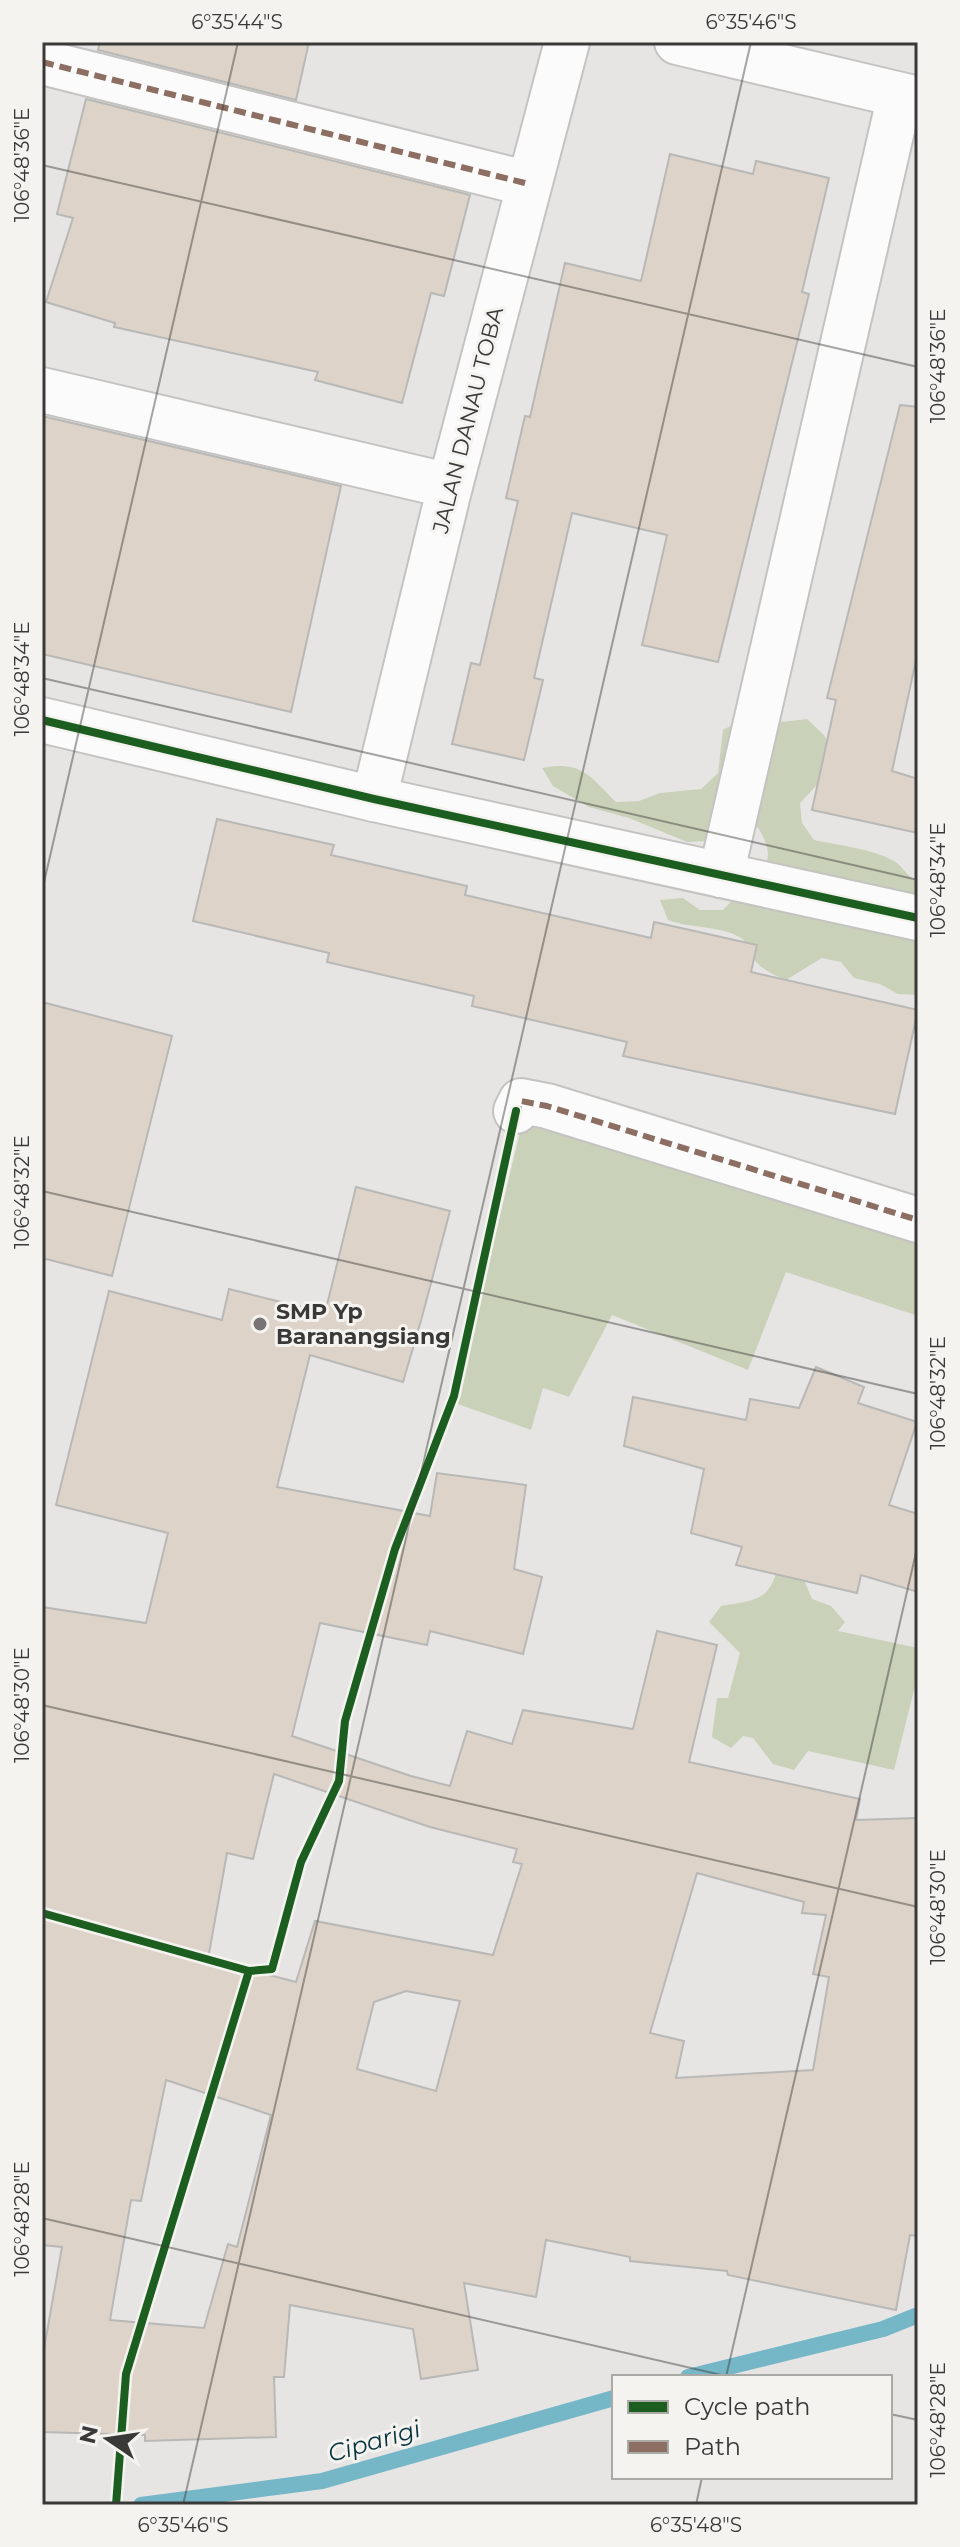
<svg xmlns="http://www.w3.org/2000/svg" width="960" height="2547" font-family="Montserrat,sans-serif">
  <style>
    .green { fill: #c9d1b8 }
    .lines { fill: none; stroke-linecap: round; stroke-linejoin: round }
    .stream { stroke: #76b7c7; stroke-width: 16 }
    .building { fill: #ded3c8; stroke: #b8b8b7; stroke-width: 2; fill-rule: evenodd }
    .minor-casing { stroke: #c4c3c2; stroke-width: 48 }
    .minor { stroke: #fbfbfb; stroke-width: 44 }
    .quiet { stroke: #8d6e63; stroke-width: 6; stroke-dasharray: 12 6; stroke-linecap: butt }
    .cycleway-casing { stroke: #f4f3f0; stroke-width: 13 }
    .cycleway { stroke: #1b5e20; stroke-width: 8 }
    .ticks { fill: none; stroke: #393938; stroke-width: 2; stroke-opacity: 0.45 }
    .poi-dot { fill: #767574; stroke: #f4f3f0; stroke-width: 3 }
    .labels { text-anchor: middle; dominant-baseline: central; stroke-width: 6; stroke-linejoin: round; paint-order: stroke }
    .street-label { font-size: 22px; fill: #393938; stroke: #f4f3f0 }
    .poi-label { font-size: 22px; font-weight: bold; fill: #393938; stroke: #f4f3f0; text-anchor: start }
    .water-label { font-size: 24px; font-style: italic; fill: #06343e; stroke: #f4f3f0 }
    .neatline { fill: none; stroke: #393938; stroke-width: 3 }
    .ticks-label { font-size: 20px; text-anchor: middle; fill: #393938 }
  </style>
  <rect width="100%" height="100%" fill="#e6e5e4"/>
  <g class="green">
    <path d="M743 719 764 724 807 719 824 735 834 754 828 773 800 803 802 823 814 840C841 846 870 848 894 861 904 867 907 878 918 881V995L898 994 880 984 854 978 841 962 822 958 786 980C774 975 762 970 754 959 749 952 749 943 741 938 720 925 691 929 668 920L660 900 683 898 700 910H723C752 879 789 868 753 821L707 841 687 842 629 818 589 807 553 786 542 768C581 760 590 776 616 802L639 801 660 793 701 789 718 773 723 730Z"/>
    <polygon points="525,1111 918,1206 918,1316 786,1272 748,1370 612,1315 569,1397 543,1388 531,1430 455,1403"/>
    <path d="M778 1564 804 1580 812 1599 831 1606 845 1622 838 1631 918 1648V1674L894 1770 808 1751 794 1770 773 1764 753 1738 743 1736 731 1748 712 1737 717 1698H728L740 1653 709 1622 721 1606C755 1600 771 1602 778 1564Z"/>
  </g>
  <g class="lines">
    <g class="stream">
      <polyline points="688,2377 883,2329 918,2315"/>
      <polyline points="141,2505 322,2481 614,2398"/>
    </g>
  </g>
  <g class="building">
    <polygon points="100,42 309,42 296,100 98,50"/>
    <polygon points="86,99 470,195 444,296 431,293 402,403 315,380 318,372 114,327 115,323 46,302 73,218 57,214"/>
    <polygon points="670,154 753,174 756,161 829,178 802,292 809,294 718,662 642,645 667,535 572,513 534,678 543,680 524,760 452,744 471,663 480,665 518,501 506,498 525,416 530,417 565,263 641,281"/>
    <polygon points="900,405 918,407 918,651 892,771 918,779 918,833 812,810 836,700 827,698"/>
    <polygon points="42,416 341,486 291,712 42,654"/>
    <polygon points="217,819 334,845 331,855 467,886 465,895 651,938 654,922 757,945 751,972 918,1010 895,1114 623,1056 627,1042 472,1006 474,996 327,962 329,953 193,921"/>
    <polygon points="42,1002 172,1036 112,1276 42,1258"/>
    <path d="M356 1187 450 1211 422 1317 403 1382 310 1355 277 1487 430 1516 437 1473 526 1485 514 1569 542 1577 523 1654 430 1631 427 1645 320 1623 292 1736 411 1776 450 1786 467 1731 512 1744 523 1710 633 1729 657 1631 717 1645 689 1762 860 1799 856 1820 918 1818V2236L910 2235 896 2310 728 2275 727 2271 630 2261V2257L546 2240 536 2297 464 2283 478 2370 421 2379 413 2329 290 2305 284 2377H274L276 2437 145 2441V2435L42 2432V2360L62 2247 42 2245V1607L146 1623 168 1533 56 1505 109 1291 222 1320 229 1289 325 1313ZM274 1774 430 1827 517 1849 513 1862 522 1864 493 1955 315 1921 296 1982 208 1959 227 1853 253 1859ZM697 1873 804 1902 802 1913 826 1915 813 1974 829 1977 813 2070 676 2078 684 2041 650 2033ZM406 1991 460 2001 436 2091 357 2069 374 2002ZM166 2080 271 2115 237 2247 228 2244 204 2328 110 2320 131 2200 141 2201Z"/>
    <polygon points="816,1367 864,1387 858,1403 917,1422 889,1505 918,1514 918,1592 861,1575 857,1593 736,1565 742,1547 691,1533 704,1469 624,1446 633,1397 746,1420 750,1399 799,1408"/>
  </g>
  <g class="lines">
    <defs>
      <g id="minor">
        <polyline points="677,42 918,99"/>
        <polyline points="42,62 529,184"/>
        <polyline points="42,390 450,486"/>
        <polyline points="42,720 374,799 918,918"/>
        <polyline points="374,799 450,486 567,42"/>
        <polyline points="721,875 900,95"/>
        <polyline points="516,1111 521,1101 547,1106 918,1220"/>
      </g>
    </defs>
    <use href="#minor" class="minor-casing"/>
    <use href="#minor" class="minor"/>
    <g class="quiet">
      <polyline points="42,62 529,184"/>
      <polyline points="515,1117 521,1101 547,1106 918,1220"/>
    </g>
    <defs>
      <g id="cycleway">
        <polyline points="42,720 374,799 918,918"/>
        <polyline points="42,1913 249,1971"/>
        <polyline points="116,2505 126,2374 249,1971 272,1969 301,1862 339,1781 345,1721 395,1549 454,1396 516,1111"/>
      </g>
    </defs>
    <use href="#cycleway" class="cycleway-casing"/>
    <use href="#cycleway" class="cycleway"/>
  </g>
  <path class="ticks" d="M42 165 918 367M42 678 918 880M42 891 238 42M42 1191 918 1394M42 1705 918 1907M42 2218 730 2377M726 2377 918 1544M890 2414 918 2420M183 2505 751 42M696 2505 702 2477"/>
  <circle class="poi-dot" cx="260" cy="1324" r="8"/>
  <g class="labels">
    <g class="street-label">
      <text transform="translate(468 420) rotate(-76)">JALAN DANAU TOBA</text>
    </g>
    <g class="poi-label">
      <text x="276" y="1311">SMP Yp<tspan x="276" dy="25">Baranangsiang</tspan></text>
    </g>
    <g class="water-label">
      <text transform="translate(374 2441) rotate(-16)">Ciparigi</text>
    </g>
  </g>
  <rect width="960" height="2547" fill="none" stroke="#f4f3f0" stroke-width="88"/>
  <rect x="612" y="2375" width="280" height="104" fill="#f4f3f0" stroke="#a9a9a6" stroke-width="2"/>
  <rect x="628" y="2401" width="40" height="12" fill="#1b5e20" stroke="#a9a9a6" stroke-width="2"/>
  <text x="684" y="2415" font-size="24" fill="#393938">Cycle path</text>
  <rect x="628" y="2441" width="40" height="12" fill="#8d6e63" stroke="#a9a9a6" stroke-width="2"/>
  <text x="684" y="2455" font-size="24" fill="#393938">Path</text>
  <g transform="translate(108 2439) rotate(283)" stroke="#f4f3f0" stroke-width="6" paint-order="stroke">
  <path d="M0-6L14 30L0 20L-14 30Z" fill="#393938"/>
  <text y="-12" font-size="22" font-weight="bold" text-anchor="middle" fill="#393938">N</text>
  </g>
  <rect x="44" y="44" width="872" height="2459" class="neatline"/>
  <g class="ticks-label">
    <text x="237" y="29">6°35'44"S</text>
    <text x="751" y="29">6°35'46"S</text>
    <text transform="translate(22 165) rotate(-90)" y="7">106°48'36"E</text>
    <text transform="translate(938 366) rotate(-90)" y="7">106°48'36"E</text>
    <text transform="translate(22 679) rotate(-90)" y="7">106°48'34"E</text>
    <text transform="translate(938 880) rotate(-90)" y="7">106°48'34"E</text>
    <text transform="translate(22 1192) rotate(-90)" y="7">106°48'32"E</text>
    <text transform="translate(938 1393) rotate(-90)" y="7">106°48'32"E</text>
    <text transform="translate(22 1705) rotate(-90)" y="7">106°48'30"E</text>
    <text transform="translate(938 1907) rotate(-90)" y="7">106°48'30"E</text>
    <text transform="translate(22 2219) rotate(-90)" y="7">106°48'28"E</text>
    <text transform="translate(938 2420) rotate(-90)" y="7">106°48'28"E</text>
    <text x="183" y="2532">6°35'46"S</text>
    <text x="696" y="2532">6°35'48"S</text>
  </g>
</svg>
